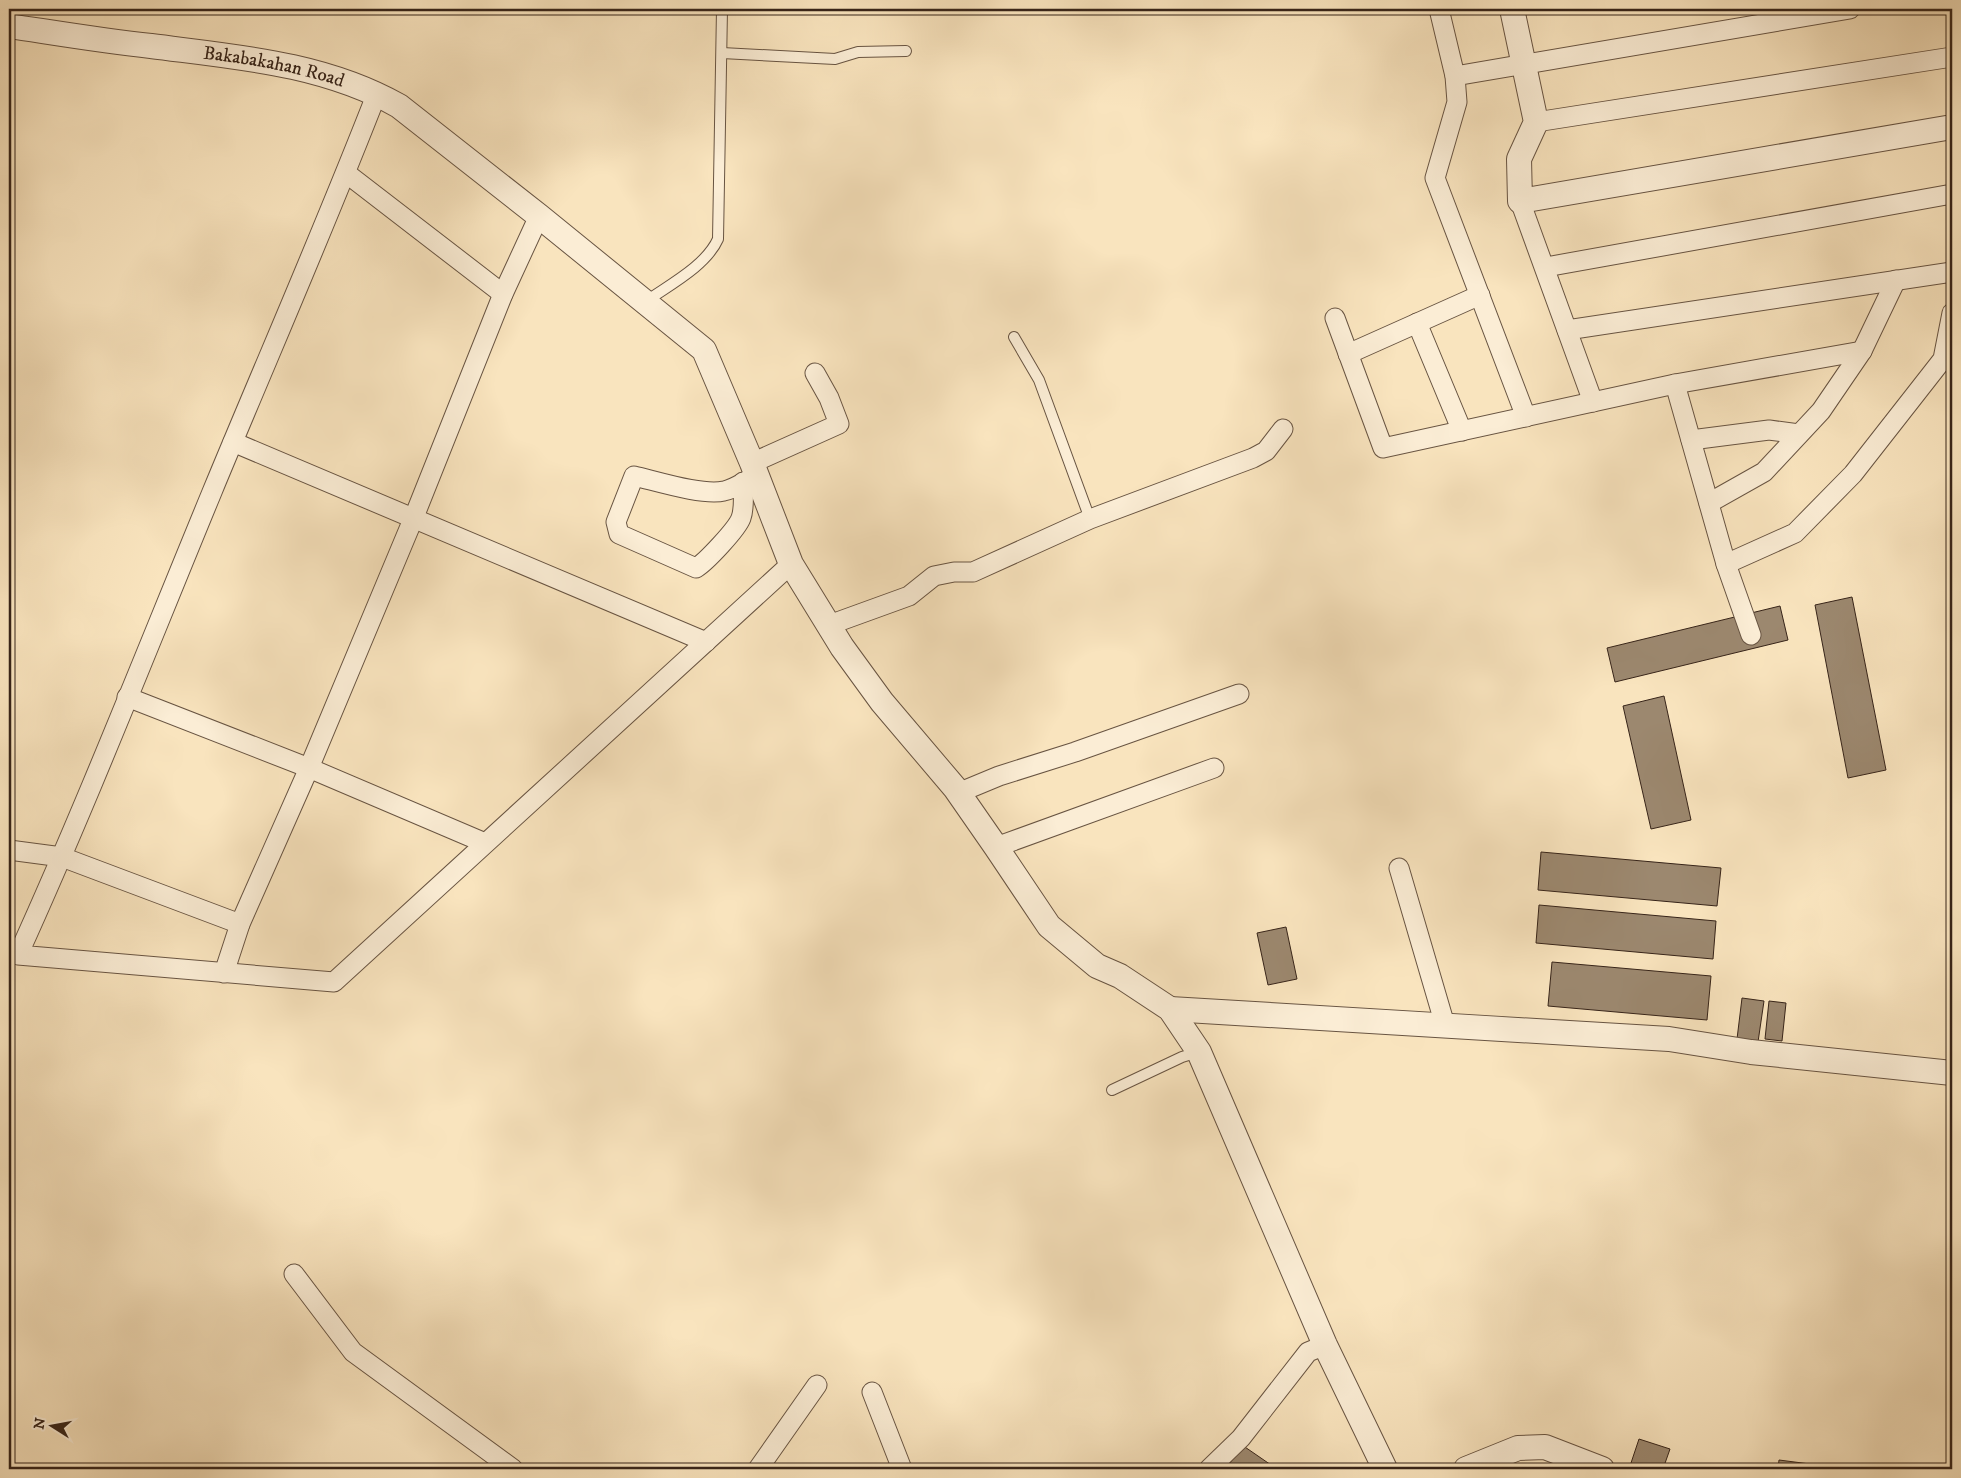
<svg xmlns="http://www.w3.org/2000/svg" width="1961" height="1478" font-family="'IM FELL DW Pica',serif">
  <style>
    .building { fill: #9c886f; stroke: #372419 }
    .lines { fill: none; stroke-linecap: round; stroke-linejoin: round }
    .service-casing { stroke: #685442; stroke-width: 12 }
    .minor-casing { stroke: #685442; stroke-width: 21 }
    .tertiary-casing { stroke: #685442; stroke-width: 26 }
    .service { stroke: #fbedd5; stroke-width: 10 }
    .minor { stroke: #fbedd5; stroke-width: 19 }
    .tertiary { stroke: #fbedd5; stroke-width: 24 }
    .labels { text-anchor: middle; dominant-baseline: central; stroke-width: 5; stroke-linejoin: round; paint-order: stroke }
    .street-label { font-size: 19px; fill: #372419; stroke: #fbedd5 }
  </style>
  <rect width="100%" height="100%" fill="#f9e4be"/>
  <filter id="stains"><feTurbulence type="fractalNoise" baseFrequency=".004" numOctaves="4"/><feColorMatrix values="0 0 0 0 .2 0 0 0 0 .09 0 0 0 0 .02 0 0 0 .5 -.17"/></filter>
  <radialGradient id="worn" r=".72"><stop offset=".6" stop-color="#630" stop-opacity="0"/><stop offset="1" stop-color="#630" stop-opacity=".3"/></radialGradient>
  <g class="building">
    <polygon points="1852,597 1886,770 1848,778 1815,605"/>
    <polygon points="1780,606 1788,640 1615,682 1607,648"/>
    <polygon points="1664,696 1691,820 1651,829 1623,706"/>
    <polygon points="1541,852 1721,868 1717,906 1538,890"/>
    <polygon points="1539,905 1716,921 1713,959 1536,943"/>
    <polygon points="1286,927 1297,979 1268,985 1257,933"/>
    <polygon points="1552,962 1711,976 1707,1020 1548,1006"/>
    <polygon points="1742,998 1764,1001 1758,1042 1737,1039"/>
    <polygon points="1769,1001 1786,1003 1782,1041 1765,1039"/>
    <polygon points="1639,1439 1670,1449 1663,1469 1641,1469 1630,1466"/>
    <polygon points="1242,1445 1274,1467 1273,1469 1226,1469"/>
    <polygon points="1779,1460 1810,1464 1809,1469 1778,1469"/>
  </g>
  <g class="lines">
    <defs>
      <g id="service">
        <polyline points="722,53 835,59 858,52 906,51"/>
        <path d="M645 302C669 285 706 266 718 239L722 9"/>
        <polyline points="1014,337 1039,380 1090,519"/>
        <polyline points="1112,1090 1182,1057 1198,1052"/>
      </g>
      <g id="minor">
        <polyline points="1439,9 1455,76 1457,102 1435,178 1526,417"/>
        <polyline points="1455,76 1850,9"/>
        <path d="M377 93C325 227 267 359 212 492 148 647 87 803 18 955L334 982 791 564"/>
        <polyline points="1536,122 1952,57"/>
        <polyline points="346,173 503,294"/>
        <polyline points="1520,201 1593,402"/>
        <polyline points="1546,267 1952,194"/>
        <polyline points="1335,318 1383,448 1675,384 1862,351"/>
        <polyline points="1417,323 1462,431"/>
        <polyline points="1567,330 1952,272"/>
        <polyline points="1348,354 1480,295"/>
        <polyline points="1675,384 1726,564 1751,635"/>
        <polyline points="1691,440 1769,430 1799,434"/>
        <polyline points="233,442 706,642"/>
        <polyline points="752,463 839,424 829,398 815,373"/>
        <path d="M743 482C743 493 745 507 741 518 737 529 706 562 696 568L619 534 616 522 634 476C656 481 703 496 724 491 735 489 746 480 756 476"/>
        <polyline points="1709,503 1764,472 1821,411 1862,351 1896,280"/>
        <polyline points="1726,564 1795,533 1853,474 1943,359 1952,313"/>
        <polyline points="829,625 909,596 934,576 954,572 973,572 1090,519 1253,458 1266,451 1283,429"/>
        <polyline points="127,697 309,768 485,843"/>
        <polyline points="958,793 999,776 1075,752 1239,694"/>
        <polyline points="996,847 1214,768"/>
        <polyline points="9,850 62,857 240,924 309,768 414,517 503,294 539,216"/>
        <polyline points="1399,868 1445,1025"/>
        <polyline points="224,973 240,924"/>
        <polyline points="294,1274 353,1352 513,1469"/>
        <polyline points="872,1392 902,1469"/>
        <polyline points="758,1469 817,1385"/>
        <polyline points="1209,1469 1241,1438 1308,1352 1325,1345"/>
      </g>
      <g id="tertiary">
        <polyline points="1512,9 1536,122 1519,159 1520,201 1952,127"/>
        <path id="s1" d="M9 26C56 33 103 41 151 46 236 57 323 63 399 106L539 216 704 350 752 463 791 564 842 647 882 702 955 788 996 847 1049 926 1097 966 1120 976 1170 1009 1199 1052 1325 1345 1385 1469"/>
        <polyline points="1170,1009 1669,1039 1751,1052 1952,1073"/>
        <polyline points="1466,1469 1518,1448 1545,1447 1602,1469"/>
      </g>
    </defs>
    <use href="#service" class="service-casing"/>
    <use href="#minor" class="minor-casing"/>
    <use href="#tertiary" class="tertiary-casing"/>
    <use href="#service" class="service"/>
    <use href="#minor" class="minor"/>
    <use href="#tertiary" class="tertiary"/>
  </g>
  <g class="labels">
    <g class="street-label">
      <text stroke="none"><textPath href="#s1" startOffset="268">Bakabakahan Road</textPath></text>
    </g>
  </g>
  <rect width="1961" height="1478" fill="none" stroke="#f9e4be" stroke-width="30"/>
  <rect x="10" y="10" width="1941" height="1458" fill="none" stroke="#372419" stroke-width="2.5"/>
  <rect x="15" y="15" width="1931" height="1448" fill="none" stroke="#372419"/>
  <g transform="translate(52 1426) rotate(281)" stroke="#fbedd5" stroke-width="4" paint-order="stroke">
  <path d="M0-4L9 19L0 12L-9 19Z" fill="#372419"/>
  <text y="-8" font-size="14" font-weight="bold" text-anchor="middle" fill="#372419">N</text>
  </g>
  <rect width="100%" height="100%" filter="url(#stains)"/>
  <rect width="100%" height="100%" fill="url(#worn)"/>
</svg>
